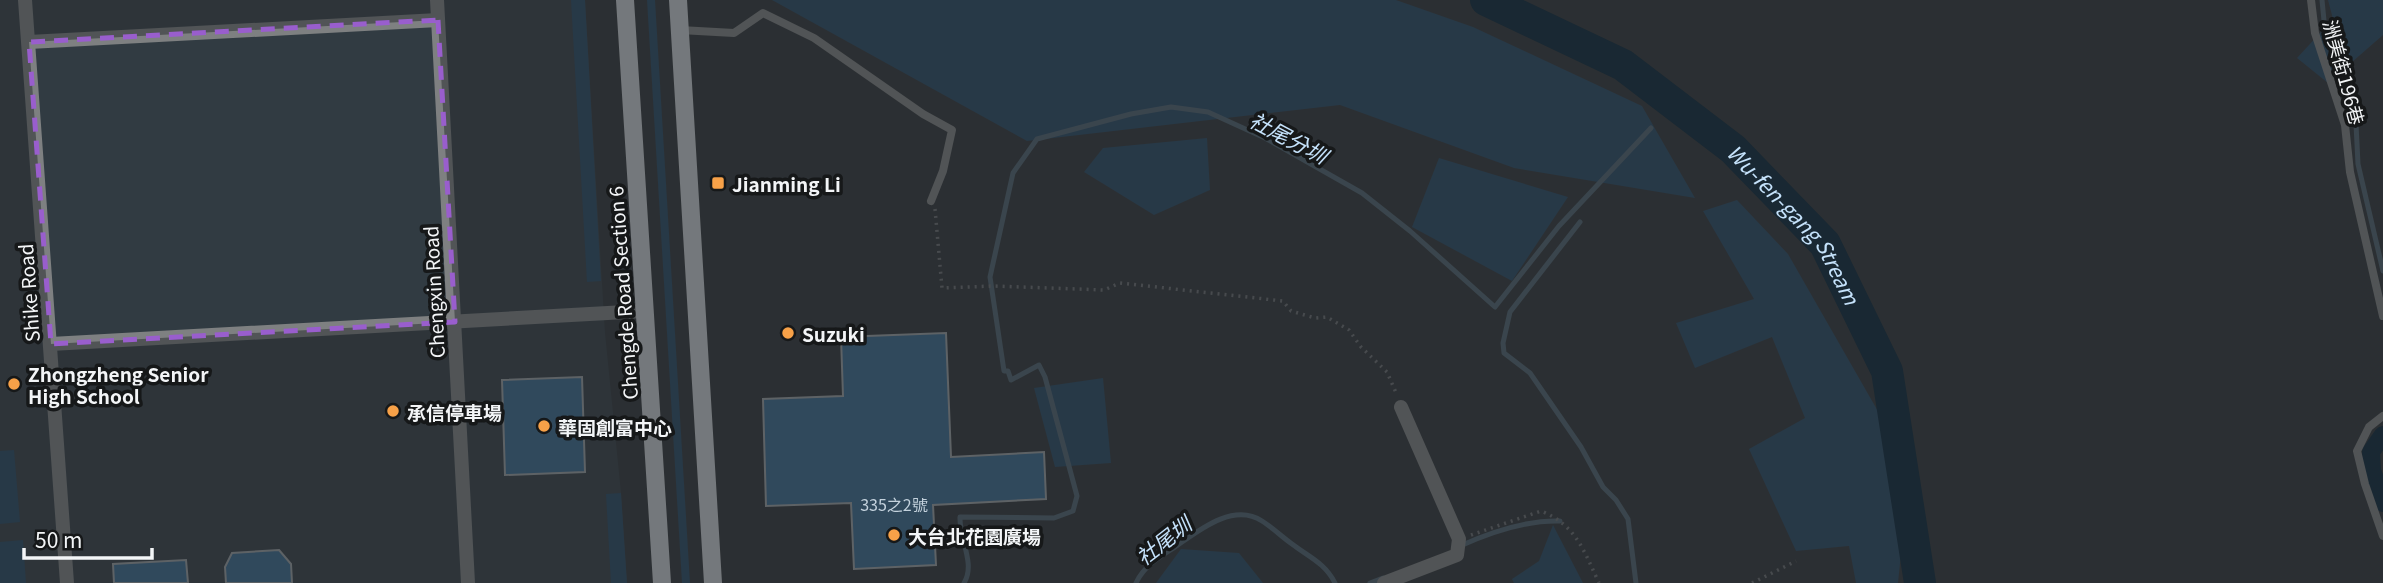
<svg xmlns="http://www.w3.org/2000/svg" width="2383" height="583" font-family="Georgia,'Noto Sans TC',serif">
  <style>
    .built { fill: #313b42 }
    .green { fill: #234560 }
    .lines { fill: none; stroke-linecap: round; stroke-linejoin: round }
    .stream { stroke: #4c606e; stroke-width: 5 }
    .canal { stroke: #042033; stroke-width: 18 }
    .river { stroke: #042033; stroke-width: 32 }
    .building { fill: #35688f; stroke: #9a9fa3; stroke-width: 2 }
    .path { stroke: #696c6f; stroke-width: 3.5; stroke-dasharray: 2 5; stroke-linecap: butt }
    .lane { stroke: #7e8081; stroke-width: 8 }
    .street { stroke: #7e8081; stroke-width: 14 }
    .primary { stroke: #ccd0d4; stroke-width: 18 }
    .marked { fill: none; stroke: #995ecd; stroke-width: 5; stroke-dasharray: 14 9; stroke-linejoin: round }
    .poi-dot { fill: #f7a148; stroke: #161819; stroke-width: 2.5 }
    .labels { text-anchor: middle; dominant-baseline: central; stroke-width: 7; stroke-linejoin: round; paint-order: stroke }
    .number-label { font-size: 16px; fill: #c4d2dd }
    .street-label { font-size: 19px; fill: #f3f5f7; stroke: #161819 }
    .poi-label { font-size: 19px; font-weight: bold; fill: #f3f5f7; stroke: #161819; text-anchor: start }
    .water-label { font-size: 21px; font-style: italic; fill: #c5e2fb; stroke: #161819 }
  </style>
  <rect width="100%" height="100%" fill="#2c3033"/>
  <polygon class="built" points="0,0 585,0 605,333 621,493 627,583 0,583"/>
  <g class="green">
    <polygon points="571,0 585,0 601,281 587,282"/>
    <polygon points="647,0 655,0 690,583 682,583"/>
    <polygon points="772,0 1396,0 1473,27 1642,106 1695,198 1514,168 1340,105 1027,141"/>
    <polygon points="2328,0 2383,0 2383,35 2328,83 2297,58 2333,19"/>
    <polygon points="1207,138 1210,190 1154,215 1084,172 1103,148"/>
    <polygon points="1439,158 1568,197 1512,281 1412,227"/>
    <polygon points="1737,200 1788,254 1879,413 1903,534 1898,583 1856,583 1849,546 1796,551 1749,449 1805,418 1772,337 1695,368 1676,323 1754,299 1703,211"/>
    <polygon points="1103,378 1111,463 1055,467 1034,388"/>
    <polygon points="14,450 20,522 0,524 0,451"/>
    <polygon points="621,493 627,583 611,583 606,494"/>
    <polygon points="1553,525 1583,583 1514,583 1512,579 1539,561"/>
    <polygon points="23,540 26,583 0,583 0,542"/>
    <polygon points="1181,549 1239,553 1263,583 1156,583"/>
  </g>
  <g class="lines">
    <g class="stream">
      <polyline points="2322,0 2325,31 2356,124 2358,164 2383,271"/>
      <polyline points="1580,222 1510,312 1503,343 1504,353 1530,373 1581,447 1603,487 1616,500 1628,519 1636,583"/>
      <path d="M1460 546C1491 532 1525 520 1560 521"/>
      <path d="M964 583C976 564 959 539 960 517L1054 518 1073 511 1077 496 1045 377 1039 365 1011 380 1008 371H1004L990 277 1013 173 1037 139 1131 114 1171 107 1208 112 1265 138 1362 193 1410 231 1495 307 1559 226 1651 128"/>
      <path d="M1136 583C1143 567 1160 556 1175 547 1198 531 1233 502 1262 521 1273 528 1282 537 1292 544 1309 557 1325 563 1335 583"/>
      <polyline points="1370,583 1383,578"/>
    </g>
    <polyline class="canal" points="2383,435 2371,452 2372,470 2383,503"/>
    <path class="river" id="s1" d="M1486 0 1623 65 1733 149 1825 244 1887 371 1920 583"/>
  </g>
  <g class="building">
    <polygon points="946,333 951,457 1044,452 1046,499 933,505 936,565 854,569 851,503 766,506 763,399 843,396 841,337"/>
    <polygon points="582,377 585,472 505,475 502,380"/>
    <polygon points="279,550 291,564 292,583 226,583 225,567 232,553"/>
    <polygon points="186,560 188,583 114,583 113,564"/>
  </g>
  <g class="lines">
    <g class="path">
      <polyline points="935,209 942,288 993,286 1104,290 1120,283 1283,301 1291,311 1315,318 1327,317 1349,330 1361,347 1387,372 1397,395"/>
      <path d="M1471 535 1541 511C1576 525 1584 551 1599 583"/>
      <polyline points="1752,583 1796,561"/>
    </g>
    <g class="lane">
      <polyline points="2311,0 2315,33 2345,125 2350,172 2383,316"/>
      <polyline points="680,30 734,33 763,13 814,38 923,114 952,130 943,171 931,201"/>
      <polyline points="2383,416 2369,427 2357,451 2365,484 2383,536"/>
    </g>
    <g class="street">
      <polyline points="25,0 67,583"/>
      <polyline points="437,0 468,583"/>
      <polyline points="29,42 438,20"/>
      <polyline points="51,344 644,311"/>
      <polyline points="1384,583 1457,555 1459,539 1401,407"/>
    </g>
    <g class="primary">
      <polyline points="625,0 662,583"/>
      <polyline points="678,0 713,583"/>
    </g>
  </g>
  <path d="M0 0H2383V583H0ZM438 20 455 322 51 344 29 42Z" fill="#2c3033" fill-opacity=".55" fill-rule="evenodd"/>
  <path class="marked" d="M438 20 455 322 51 344 29 42Z"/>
  <g class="poi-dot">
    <rect x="711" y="176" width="14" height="14" rx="3.5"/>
    <circle cx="788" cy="333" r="7"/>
    <circle cx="14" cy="384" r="7"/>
    <circle cx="393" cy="411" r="7"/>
    <circle cx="544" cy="426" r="7"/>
    <circle cx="894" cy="535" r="7"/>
  </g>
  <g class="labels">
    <g class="number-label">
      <text x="894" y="504">335之2號</text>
    </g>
    <g class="street-label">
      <text transform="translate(2345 72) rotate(75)">洲美街196巷</text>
      <text transform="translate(433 292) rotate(-93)">Chengxin Road</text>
      <text transform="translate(28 293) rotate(-94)">Shike Road</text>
      <text transform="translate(622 293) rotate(-94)">Chengde Road Section 6</text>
    </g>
    <g class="poi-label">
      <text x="732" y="183">Jianming Li</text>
      <text x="802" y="333">Suzuki</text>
      <text x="28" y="373">Zhongzheng Senior<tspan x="28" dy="22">High School</tspan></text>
      <text x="407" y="411">承信停車場</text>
      <text x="558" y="426">華固創富中心</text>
      <text x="908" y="535">大台北花園廣場</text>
    </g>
    <g class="water-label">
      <text transform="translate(1289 137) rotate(28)">社尾分圳</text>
      <text stroke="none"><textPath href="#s1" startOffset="388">Wu-fen-gang Stream</textPath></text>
      <text transform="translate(1163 540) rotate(-38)">社尾圳</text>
    </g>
  </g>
  <path d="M24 548v10h128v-10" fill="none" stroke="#f3f5f7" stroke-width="3.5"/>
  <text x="35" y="548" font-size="21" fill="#f3f5f7" stroke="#161819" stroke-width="5" paint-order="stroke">50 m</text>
</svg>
